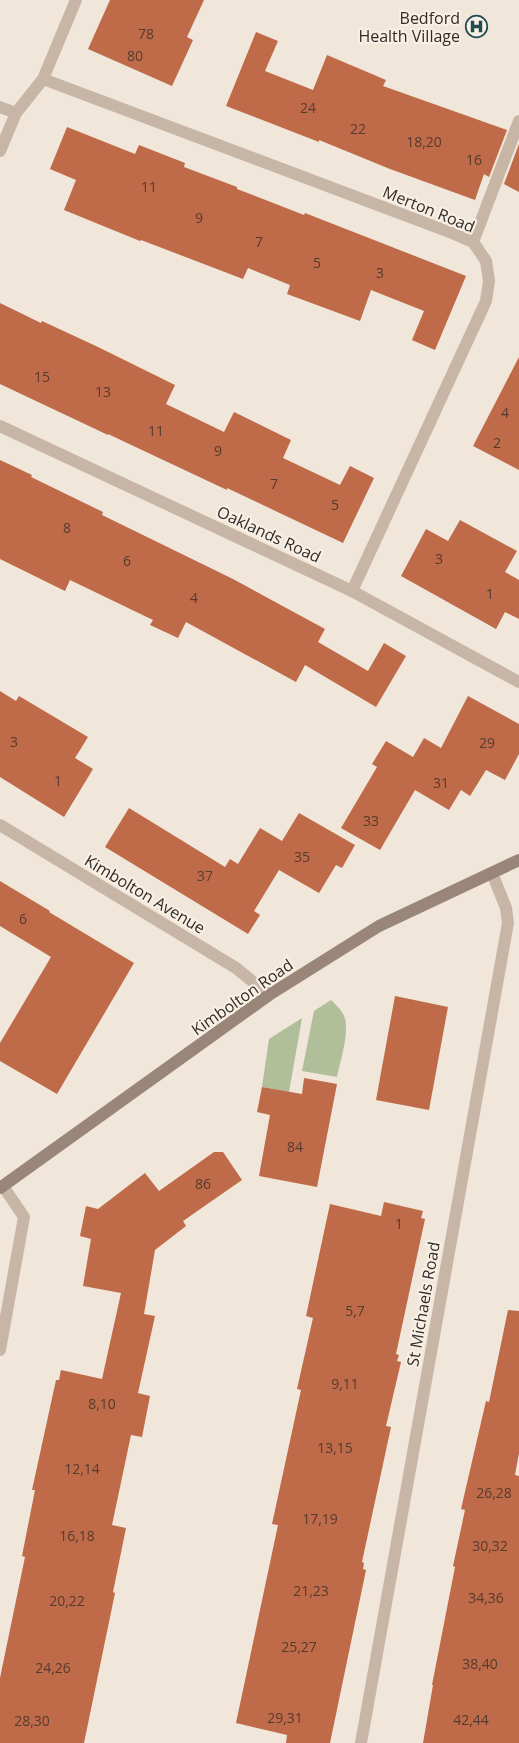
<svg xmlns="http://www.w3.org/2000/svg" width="519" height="1743" font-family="'Open Sans',sans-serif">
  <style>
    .green { fill: #b0be9a }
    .building { fill: #bf6a48 }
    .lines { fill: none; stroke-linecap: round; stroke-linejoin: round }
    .service { stroke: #c7b6a6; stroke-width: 12 }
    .minor { stroke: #c7b6a6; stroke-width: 12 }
    .secondary { stroke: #9a8678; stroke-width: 12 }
    .labels { text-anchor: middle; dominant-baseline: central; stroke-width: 4.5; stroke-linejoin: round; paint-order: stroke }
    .number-label { font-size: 14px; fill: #563b2f }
    .poi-label { font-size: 16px; fill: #332b27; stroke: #f8f0e5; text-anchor: end }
    .street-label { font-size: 16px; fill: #332b27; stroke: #f8f0e5 }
  </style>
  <rect width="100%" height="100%" fill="#f0e6d9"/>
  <g class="green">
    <path d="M331 1000C337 1006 343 1011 345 1019 349 1034 340 1062 337 1077L302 1071 314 1011Z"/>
    <polygon points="302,1018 289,1092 262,1087 269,1039"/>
  </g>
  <g class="building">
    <polygon points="110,0 204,0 187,37 193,40 172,86 88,49"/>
    <polygon points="256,32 278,41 265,71 313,90 327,55 386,80 383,86 507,130 489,177 484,174 475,200 390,169 319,140 319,142 226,106"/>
    <polygon points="67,127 135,154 139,145 185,163 184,167 237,187 237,189 304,215 305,213 466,276 435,350 412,340 424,311 371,290 360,321 287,294 290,285 248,268 243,279 141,240 140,241 64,210 76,180 50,169"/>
    <polygon points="519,144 519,192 504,184"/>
    <polygon points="0,303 41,323 42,321 98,347 175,385 166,404 224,432 234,412 291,440 283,458 340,485 350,466 374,478 343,543 227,488 227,490 108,434 108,435 0,384"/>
    <polygon points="519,357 519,470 473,446"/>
    <polygon points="0,460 32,475 31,477 103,512 102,515 233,579 325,629 318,642 368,671 384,643 406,656 376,707 305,665 296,682 186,622 178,638 150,625 153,620 70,580 65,591 0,559"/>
    <polygon points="460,520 517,551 505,572 519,580 519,619 505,612 496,629 401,576 426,529 448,541"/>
    <polygon points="0,691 16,701 19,696 88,737 75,758 93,769 64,817 0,777"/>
    <polygon points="468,696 519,724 519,754 505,780 486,770 470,796 461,790 449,810 415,790 380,850 341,828 377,767 372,764 386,741 413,757 424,738 441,748"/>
    <polygon points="129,808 225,867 230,859 238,864 260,828 282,841 299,813 355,845 342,868 336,865 319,893 279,870 254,911 260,915 248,934 105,847"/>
    <polygon points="0,881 50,911 49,912 134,963 57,1094 0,1061 0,1043 51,957 0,926"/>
    <polygon points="395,996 448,1007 429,1110 376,1100"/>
    <polygon points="304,1078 337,1084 317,1187 259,1176 270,1115 257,1112 262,1087 302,1094"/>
    <polygon points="214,1152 223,1152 242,1180 183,1221 186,1226 155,1250 144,1314 155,1316 138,1393 150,1396 142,1437 131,1435 112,1525 126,1528 113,1592 115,1593 84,1743 0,1743 0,1678 25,1557 22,1556 35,1490 32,1490 56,1380 59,1380 61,1370 102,1379 121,1293 83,1286 91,1239 80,1236 86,1206 98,1209 145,1173 159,1191"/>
    <polygon points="384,1202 423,1211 421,1218 425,1219 396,1354 399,1355 397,1361 401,1362 386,1426 391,1427 362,1562 364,1563 363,1569 366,1570 330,1743 286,1743 287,1735 236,1723 278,1525 272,1524 301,1390 297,1389 313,1318 306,1316 330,1204 381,1216"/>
    <polygon points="508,1310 519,1311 519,1453 515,1475 519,1476 519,1743 423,1743 433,1685 432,1685 455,1567 453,1566 465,1510 461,1509 486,1401 489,1402"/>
  </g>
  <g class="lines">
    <polyline class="service" points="473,242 519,121"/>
    <g class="minor">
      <polyline points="43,79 452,233 473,242 486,261 489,281 486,301 352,591"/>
      <polyline points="0,107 16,113"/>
      <polyline points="0,151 16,113 43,79 76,0"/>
      <polyline points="0,426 352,591 519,682"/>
      <polyline points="0,825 236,968 269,995"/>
      <polyline points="0,1350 24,1217 3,1186"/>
      <polyline points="361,1743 508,923 506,908 492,873"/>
    </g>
    <polyline class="secondary" points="0,1188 269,995 379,926 519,860"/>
  </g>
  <defs>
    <symbol id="hospital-ring" viewBox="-11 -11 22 22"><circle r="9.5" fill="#f8f0e5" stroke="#1f4d52" stroke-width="1.5"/><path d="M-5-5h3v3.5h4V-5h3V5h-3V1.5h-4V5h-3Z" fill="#1f4d52"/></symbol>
  </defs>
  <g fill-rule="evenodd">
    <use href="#hospital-ring" x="464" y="14" width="25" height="25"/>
  </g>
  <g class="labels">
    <g class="number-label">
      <text x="146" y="33">78</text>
      <text x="135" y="55">80</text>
      <text x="308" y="107">24</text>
      <text x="358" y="128">22</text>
      <text x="424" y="141">18,20</text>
      <text x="474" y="159">16</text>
      <text x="149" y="186">11</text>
      <text x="199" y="217">9</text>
      <text x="259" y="241">7</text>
      <text x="317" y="262">5</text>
      <text x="380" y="272">3</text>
      <text x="42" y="376">15</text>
      <text x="103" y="391">13</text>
      <text x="505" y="412">4</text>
      <text x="156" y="430">11</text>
      <text x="497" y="442">2</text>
      <text x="218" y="450">9</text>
      <text x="274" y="483">7</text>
      <text x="335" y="504">5</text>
      <text x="67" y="527">8</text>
      <text x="439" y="558">3</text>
      <text x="127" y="560">6</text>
      <text x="490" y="593">1</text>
      <text x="194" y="597">4</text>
      <text x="14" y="741">3</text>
      <text x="487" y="742">29</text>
      <text x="58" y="780">1</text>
      <text x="441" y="782">31</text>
      <text x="371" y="820">33</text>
      <text x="302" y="856">35</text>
      <text x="205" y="875">37</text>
      <text x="23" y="918">6</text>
      <text x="295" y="1146">84</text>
      <text x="203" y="1183">86</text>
      <text x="399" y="1223">1</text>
      <text x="355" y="1310">5,7</text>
      <text x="345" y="1383">9,11</text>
      <text x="102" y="1403">8,10</text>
      <text x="335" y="1447">13,15</text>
      <text x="82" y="1468">12,14</text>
      <text x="494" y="1492">26,28</text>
      <text x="320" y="1518">17,19</text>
      <text x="77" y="1535">16,18</text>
      <text x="490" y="1545">30,32</text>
      <text x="311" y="1590">21,23</text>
      <text x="486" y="1597">34,36</text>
      <text x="67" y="1600">20,22</text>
      <text x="299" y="1646">25,27</text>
      <text x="480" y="1663">38,40</text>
      <text x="53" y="1667">24,26</text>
      <text x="285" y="1717">29,31</text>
      <text x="471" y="1719">42,44</text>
      <text x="32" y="1720">28,30</text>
    </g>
    <g class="poi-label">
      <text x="460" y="18">Bedford<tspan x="460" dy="18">Health Village</tspan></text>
    </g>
    <g class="street-label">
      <text transform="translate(429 209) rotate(22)">Merton Road</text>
      <text transform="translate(269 534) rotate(25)">Oaklands Road</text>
      <text transform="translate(145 894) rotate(31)">Kimbolton Avenue</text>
      <text transform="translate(242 997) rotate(-35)">Kimbolton Road</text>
      <text transform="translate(423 1304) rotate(-80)">St Michaels Road</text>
    </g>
  </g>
</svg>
